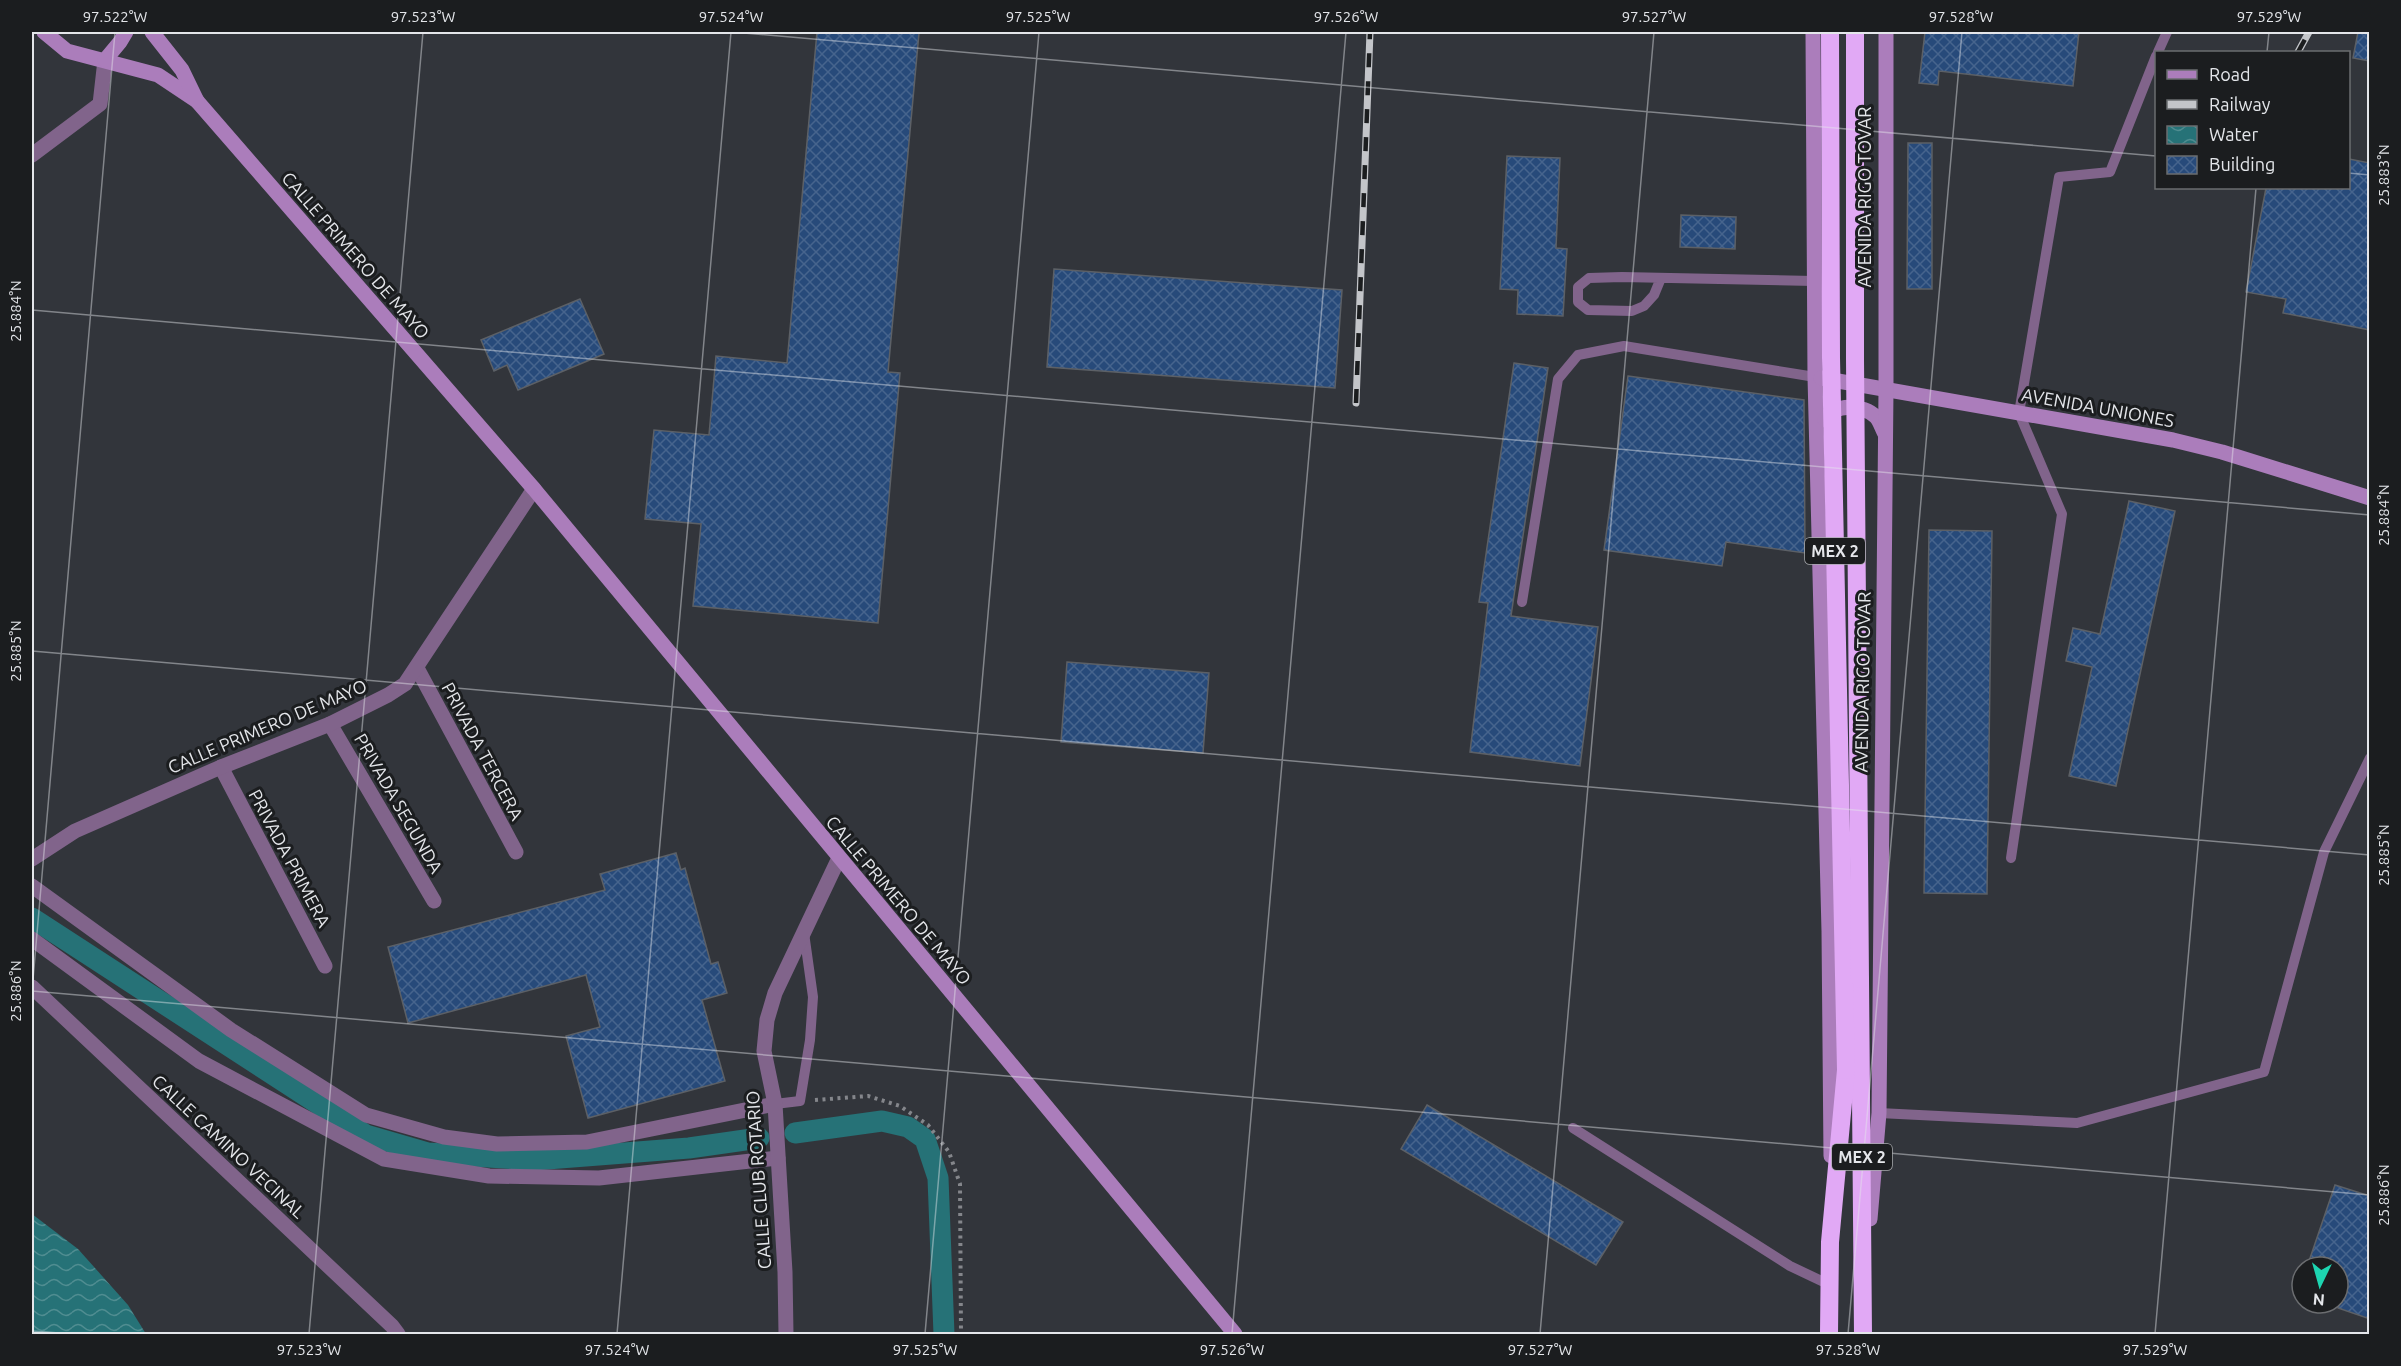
<svg xmlns="http://www.w3.org/2000/svg" width="2401" height="1366" font-family="Ubuntu,sans-serif">
  <style>
    .water { fill: url(#water-waves) }
    .lines { fill: none; stroke-linecap: round; stroke-linejoin: round }
    .canal { stroke: #267277; stroke-width: 21 }
    .building { fill: url(#building-cross-hatch); stroke: #5c6066; stroke-width: 1.5 }
    .path { stroke: #84868b; stroke-width: 4; stroke-dasharray: 3 4.5; stroke-linecap: butt }
    .lane { stroke: #81648b; stroke-width: 10 }
    .street { stroke: #81648b; stroke-width: 15 }
    .secondary { stroke: #ab7dbb; stroke-width: 15 }
    .highway { stroke: #e1a9f5; stroke-width: 18 }
    .rail-casing { stroke: #c3c5c9; stroke-width: 7 }
    .rail { stroke: #1b1d1f; stroke-width: 4.5; stroke-dasharray: 14; stroke-linecap: butt }
    .highway-bridge { stroke: #e1a9f5; stroke-width: 18 }
    .ticks { fill: none; stroke: #e4e6ea; stroke-width: 1.5; stroke-opacity: 0.45 }
    .labels { text-anchor: middle; dominant-baseline: central; stroke-width: 6; stroke-linejoin: round; paint-order: stroke }
    .shield { fill: #1b1d1f; stroke: #a8aaad; stroke-width: 1.5 }
    .shield-label { font-size: 16px; font-weight: bold; fill: #e4e6ea }
    .street-label { font-size: 18px; fill: #e4e6ea; stroke: #1b1d1f }
    .neatline { fill: none; stroke: #e4e6ea; stroke-width: 2 }
    .ticks-label { font-size: 15px; text-anchor: middle; fill: #e4e6ea }
  </style>
  <defs>
    <pattern id="water-waves" width="16" height="10" patternUnits="userSpaceOnUse" patternTransform="scale(1.5)"><rect width="16" height="10" fill="#267277"/><path d="M0 5q4-4 8 0t8 0" fill="none" stroke="#508d91"/></pattern>
    <pattern id="building-cross-hatch" width="8" height="8" patternUnits="userSpaceOnUse" patternTransform="scale(1.5)"><rect width="8" height="8" fill="#274a7a"/><path d="M0 0l8 8M0 8l8-8" fill="none" stroke="#46648d"/></pattern>
  </defs>
  <rect width="100%" height="100%" fill="#32353b"/>
  <polygon class="water" points="32,1214 78,1249 128,1305 146,1334 32,1334"/>
  <g class="lines">
    <g class="canal">
      <polyline points="32,918 366,1135 428,1153 534,1160 689,1148 759,1138"/>
      <polyline points="795,1133 882,1121 908,1127 925,1139 938,1178 944,1334"/>
    </g>
  </g>
  <g class="building">
    <polygon points="817,32 919,33 888,372 900,373 878,623 693,606 701,524 645,519 654,430 709,435 716,356 787,363"/>
    <polygon points="1925,32 2079,32 2073,86 1939,71 1938,85 1919,83"/>
    <polygon points="2358,32 2370,32 2370,61 2353,58"/>
    <polygon points="1908,143 1932,143 1932,289 1907,289"/>
    <polygon points="1507,156 1560,158 1556,248 1567,249 1563,316 1517,314 1518,290 1500,289"/>
    <polygon points="2349,159 2370,163 2370,330 2283,313 2286,299 2246,292 2266,188 2349,188"/>
    <polygon points="1681,215 1736,217 1735,249 1680,247"/>
    <polygon points="1054,269 1342,290 1335,388 1047,367"/>
    <polygon points="580,299 604,354 518,390 507,365 494,371 481,340"/>
    <polygon points="1514,363 1548,368 1511,616 1598,627 1580,766 1470,752 1488,603 1479,602"/>
    <polygon points="1628,376 1804,400 1805,553 1726,542 1722,566 1604,550"/>
    <polygon points="2129,501 2175,511 2116,786 2069,776 2092,667 2066,661 2073,628 2100,634"/>
    <polygon points="1929,530 1992,531 1987,894 1924,893"/>
    <polygon points="1067,662 1209,673 1203,753 1061,742"/>
    <polygon points="676,853 681,870 685,868 711,964 718,962 727,993 702,1000 725,1081 588,1118 566,1036 600,1027 586,975 408,1023 388,947 605,890 600,874"/>
    <polygon points="1427,1105 1623,1222 1596,1265 1401,1149"/>
    <polygon points="2335,1185 2370,1196 2370,1319 2338,1308 2338,1267 2307,1267"/>
  </g>
  <g class="lines">
    <polyline class="path" points="815,1100 868,1096 900,1106 928,1125 949,1152 960,1184 961,1334"/>
    <g class="lane">
      <polyline points="2158,52 2167,32"/>
      <polyline points="1661,278 1654,295 1644,306 1632,311 1588,310 1578,302 1578,287 1589,278 1622,277 1814,281"/>
      <polyline points="1522,602 1558,379 1578,355 1624,346 1815,377"/>
      <polyline points="2011,858 2062,514 2019,413 2059,177 2110,172 2156,56"/>
      <polyline points="775,1104 800,1101 810,1040 813,997 804,933"/>
      <polyline points="1879,1113 2077,1123 2264,1072 2324,852 2370,758"/>
      <polyline points="1573,1128 1790,1266 1830,1285"/>
    </g>
    <g class="street">
      <polyline points="32,155 100,104 105,60"/>
      <polyline points="417,668 516,852"/>
      <polyline points="330,724 434,901"/>
      <polyline points="221,767 325,966"/>
      <polyline points="32,859 75,831 221,767 330,724 388,695 405,684 534,489"/>
      <polyline points="32,886 231,1030 366,1115 444,1137 497,1144 587,1142 775,1104"/>
      <polyline points="32,939 199,1061 384,1159 489,1176 599,1178 778,1158"/>
      <polyline points="32,987 392,1326 398,1334"/>
      <polyline points="786,1334 785,1272 775,1104 764,1051 767,1020 775,993 839,858"/>
    </g>
    <g class="secondary">
      <polyline points="44,32 67,51 158,75 197,101 534,489 1235,1334"/>
      <polyline points="152,32 182,70 197,101"/>
      <polyline points="1813,32 1815,377 1829,931 1831,1156"/>
      <polyline points="105,60 120,42 126,32"/>
      <polyline points="1821,378 2173,440 2222,452 2370,498"/>
      <path d="M1825 420C1833 403 1864 404 1876 417 1880 421 1882 429 1885 434"/>
      <polyline points="1870,1219 1879,1113 1886,390 1886,32"/>
    </g>
    <g class="highway">
      <polyline points="1860,979 1863,1334"/>
      <polyline points="1829,1334 1830,1242 1846,1070"/>
    </g>
    <defs>
      <g id="rail">
        <polyline points="2298,52 2309,32"/>
        <polyline points="1356,403 1370,32"/>
      </g>
    </defs>
    <use href="#rail" class="rail-casing"/>
    <use href="#rail" class="rail"/>
    <g class="highway-bridge">
      <polyline points="1830,32 1831,358 1846,1070"/>
      <polyline points="1855,32 1855,359 1860,979"/>
    </g>
  </g>
  <path class="ticks" d="M732 32 2156 156M2267 52 2269 32M2348 173 2370 175M32 310 2370 515M32 651 2370 855M32 991 115 32M32 991 2370 1195M32 1331 73 1334M309 1334 423 32M617 1334 731 32M925 1334 1039 32M1232 1334 1346 32M1540 1334 1654 32M1848 1334 1962 32M2155 1334 2256 188"/>
  <g class="labels">
    <g class="shield">
      <rect x="1805" y="538" width="60" height="26" rx="4.5"/>
      <rect x="1832" y="1144" width="60" height="26" rx="4.5"/>
    </g>
    <g class="shield-label">
      <text x="1835" y="551">MEX 2</text>
      <text x="1862" y="1157">MEX 2</text>
    </g>
    <g class="street-label">
      <text transform="translate(1864 197) rotate(-90)">AVENIDA RIGO TOVAR</text>
      <text transform="translate(356 255) rotate(49)">CALLE PRIMERO DE MAYO</text>
      <text transform="translate(2098 407) rotate(10)">AVENIDA UNIONES</text>
      <text transform="translate(1862 682) rotate(-89)">AVENIDA RIGO TOVAR</text>
      <text transform="translate(267 726) rotate(-23)">CALLE PRIMERO DE MAYO</text>
      <text transform="translate(483 751) rotate(62)">PRIVADA TERCERA</text>
      <text transform="translate(399 803) rotate(60)">PRIVADA SEGUNDA</text>
      <text transform="translate(290 858) rotate(62)">PRIVADA PRIMERA</text>
      <text transform="translate(899 900) rotate(50)">CALLE PRIMERO DE MAYO</text>
      <text transform="translate(229 1146) rotate(43)">CALLE CAMINO VECINAL</text>
      <text transform="translate(758 1180) rotate(-94)">CALLE CLUB ROTARIO</text>
    </g>
  </g>
  <rect width="2401" height="1366" fill="none" stroke="#1b1d1f" stroke-width="66"/>
  <rect x="2155" y="51" width="195" height="138" fill="#1b1d1f" stroke="#6b6d70" stroke-width="1.5"/>
  <rect x="2167" y="70" width="30" height="9" fill="#ab7dbb" stroke="#6b6d70" stroke-width="1.5"/>
  <text x="2209" y="81" font-size="18" fill="#e4e6ea">Road</text>
  <rect x="2167" y="100" width="30" height="9" fill="#c3c5c9" stroke="#6b6d70" stroke-width="1.5"/>
  <text x="2209" y="111" font-size="18" fill="#e4e6ea">Railway</text>
  <rect x="2167" y="126" width="30" height="18" fill="url(#water-waves)" stroke="#6b6d70" stroke-width="1.5"/>
  <text x="2209" y="141" font-size="18" fill="#e4e6ea">Water</text>
  <rect x="2167" y="156" width="30" height="18" fill="url(#building-cross-hatch)" stroke="#6b6d70" stroke-width="1.5"/>
  <text x="2209" y="171" font-size="18" fill="#e4e6ea">Building</text>
  <g transform="translate(2320 1285) rotate(185)"><circle r="28" fill="#1b1d1f" stroke="#6b6d70" stroke-width="1.5"/>
  <path d="M0-4.5L10 22L0 15L-10 22Z" fill="#1dd5b1"/>
  <text y="-9" font-size="16" font-weight="bold" text-anchor="middle" fill="#e4e6ea">N</text>
  </g>
  <rect x="33" y="33" width="2335" height="1300" class="neatline"/>
  <g class="ticks-label">
    <text x="115" y="22">97.522°W</text>
    <text x="423" y="22">97.523°W</text>
    <text x="731" y="22">97.524°W</text>
    <text x="1038" y="22">97.525°W</text>
    <text x="1346" y="22">97.526°W</text>
    <text x="1654" y="22">97.527°W</text>
    <text x="1961" y="22">97.528°W</text>
    <text x="2269" y="22">97.529°W</text>
    <text transform="translate(2384 175) rotate(-90)" y="5">25.883°N</text>
    <text transform="translate(16 311) rotate(-90)" y="5">25.884°N</text>
    <text transform="translate(2384 515) rotate(-90)" y="5">25.884°N</text>
    <text transform="translate(16 651) rotate(-90)" y="5">25.885°N</text>
    <text transform="translate(2384 855) rotate(-90)" y="5">25.885°N</text>
    <text transform="translate(16 991) rotate(-90)" y="5">25.886°N</text>
    <text transform="translate(2384 1195) rotate(-90)" y="5">25.886°N</text>
    <text x="309" y="1355">97.523°W</text>
    <text x="617" y="1355">97.524°W</text>
    <text x="925" y="1355">97.525°W</text>
    <text x="1232" y="1355">97.526°W</text>
    <text x="1540" y="1355">97.527°W</text>
    <text x="1848" y="1355">97.528°W</text>
    <text x="2155" y="1355">97.529°W</text>
  </g>
</svg>
